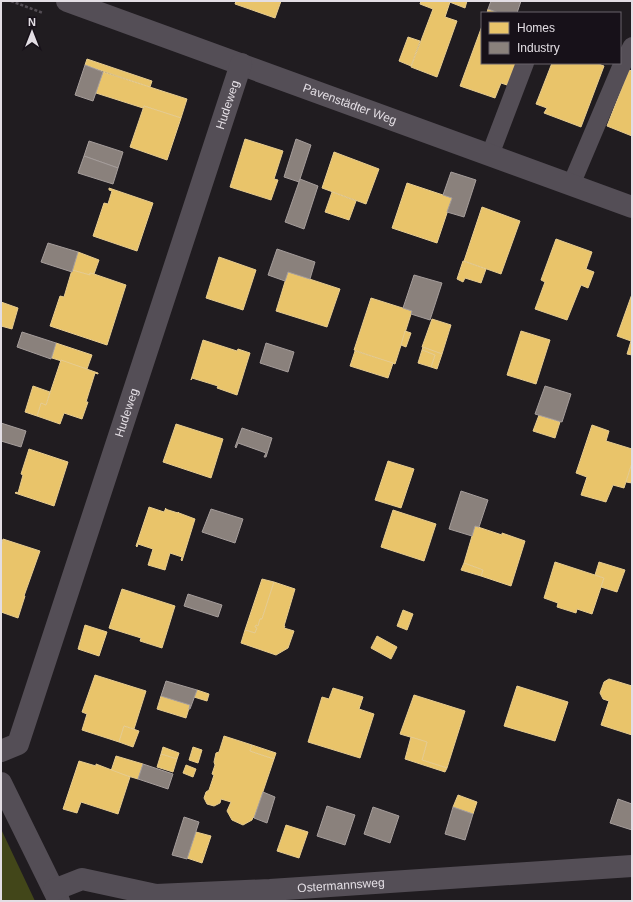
<svg xmlns="http://www.w3.org/2000/svg" width="633" height="902" font-family="Arial,sans-serif">
  <style>
    .forest { fill: #424619 }
    .homes { fill: #e9c46a; stroke: #e7cc8f }
    .industry { fill: #8a817c; stroke: #a59d9b }
    .lines { fill: none; stroke-linecap: round; stroke-linejoin: round }
    .path { stroke: #534d54; stroke-width: 2.5; stroke-dasharray: 3 2; stroke-linecap: butt }
    .service { stroke: #544e56; stroke-width: 18 }
    .minor { stroke: #544e56; stroke-width: 22 }
    .labels { text-anchor: middle; dominant-baseline: central; stroke-width: 4; stroke-linejoin: round; paint-order: stroke }
    .street-label { font-size: 12px; fill: #e3dee4; stroke: #171119 }
  </style>
  <rect width="100%" height="100%" fill="#201c20"/>
  <polygon class="forest" points="1,829 35,901 1,901"/>
  <g class="homes">
    <polygon points="236,1 281,1 275,18 235,4"/>
    <polygon points="421,1 447,1 450,2 445,17 457,21 437,77 411,67 433,9 420,4"/>
    <polygon points="447,1 467,1 465,8"/>
    <polygon points="488,9 499,13 487,13"/>
    <polygon points="482,26 482,63 516,63 507,85 501,83 495,98 460,86"/>
    <polygon points="408,37 420,41 411,66 399,61"/>
    <polygon points="87,59 152,81 150,87 85,65"/>
    <polygon points="552,63 596,63 604,66 581,127 544,113 547,108 536,104"/>
    <polygon points="629,70 632,71 632,136 607,126"/>
    <polygon points="103,72 187,99 181,118 144,106 143,108 96,93"/>
    <polygon points="144,106 181,118 167,160 130,147"/>
    <polygon points="245,139 283,151 274,179 278,180 271,200 230,187"/>
    <polygon points="334,152 379,169 366,204 322,188"/>
    <polygon points="407,183 452,198 437,243 392,228"/>
    <polygon points="109,188 153,203 137,251 93,236 104,203 108,204 112,191 109,190"/>
    <polygon points="332,192 356,201 349,220 325,212"/>
    <polygon points="482,207 520,221 501,274 464,261"/>
    <polygon points="556,239 592,252 586,269 594,272 588,288 581,285 567,320 535,309 545,282 541,280"/>
    <polygon points="78,252 99,260 94,274 90,273 90,275 72,270"/>
    <polygon points="219,257 256,270 243,310 206,298"/>
    <polygon points="463,261 486,269 481,283 465,278 463,282 457,279"/>
    <polygon points="72,270 90,275 90,273 94,274 126,285 107,345 50,326 60,296 64,297"/>
    <polygon points="288,272 340,289 327,327 276,311"/>
    <polygon points="632,294 632,355 627,354 631,341 617,336"/>
    <polygon points="371,298 412,311 395,364 354,350"/>
    <polygon points="1,302 18,308 12,329 1,326"/>
    <polygon points="432,319 451,325 442,354 422,347"/>
    <polygon points="405,331 411,333 406,347 401,345"/>
    <polygon points="521,331 550,340 536,384 507,375"/>
    <polygon points="203,340 237,351 238,349 250,353 237,395 217,388 218,386 192,378 191,380"/>
    <polygon points="56,343 92,355 87,369 52,358"/>
    <polygon points="423,347 442,354 437,369 431,367 435,355 422,350"/>
    <polygon points="422,350 435,355 431,367 418,363"/>
    <polygon points="355,351 393,363 388,378 350,366"/>
    <polygon points="61,360 98,373 98,374 95,373 86,402 88,402 82,419 64,413 60,424 37,416 41,403 46,405"/>
    <polygon points="33,386 50,392 46,405 41,403 37,416 25,412"/>
    <polygon points="539,415 560,422 555,438 533,431"/>
    <polygon points="176,424 223,439 211,478 163,462"/>
    <polygon points="592,425 609,431 606,441 632,449 632,463 624,488 613,485 606,502 581,495 587,477 576,473"/>
    <polygon points="29,449 68,462 54,506 15,493 16,492 18,493 23,475 21,474"/>
    <polygon points="388,461 414,469 401,508 375,500"/>
    <polygon points="632,463 632,483 626,482"/>
    <polygon points="149,507 164,512 166,508 165,509 178,513 178,512 179,513 195,519 182,561 181,560 182,557 170,553 165,570 148,565 153,549 138,544 137,547 136,546"/>
    <polygon points="393,510 436,524 424,561 381,547"/>
    <polygon points="475,526 502,535 502,533 525,541 511,586 481,576 483,570 464,563"/>
    <polygon points="3,539 40,551 24,596 25,596 18,618 1,612 1,546"/>
    <polygon points="555,562 604,578 592,614 577,609 576,613 557,607 558,603 544,598"/>
    <polygon points="599,562 625,570 617,592 601,587 604,578 595,575"/>
    <polygon points="464,563 483,570 481,576 461,570"/>
    <polygon points="262,579 274,582 262,619 260,619 258,626 256,625 255,627 257,628 255,633 245,630"/>
    <polygon points="274,582 295,589 284,626 285,626 284,628 294,631 288,648 276,655 241,643 245,630 255,633 257,628 255,627 256,625 258,626 260,619 262,619"/>
    <polygon points="122,589 175,606 162,648 140,641 141,638 109,628"/>
    <polygon points="403,610 413,614 407,630 397,626"/>
    <polygon points="85,625 107,632 99,656 78,649"/>
    <polygon points="377,636 397,647 391,659 371,648"/>
    <polygon points="95,675 146,691 134,729 124,726 119,742 82,730 87,714 82,712"/>
    <polygon points="609,679 632,686 632,735 601,725 609,701 603,699 600,693 604,682"/>
    <polygon points="517,686 568,702 555,741 504,726"/>
    <polygon points="333,688 363,697 359,709 374,714 360,758 308,742 322,697 329,699"/>
    <polygon points="197,690 209,694 207,701 194,697"/>
    <polygon points="414,695 465,711 447,768 422,760 427,742 400,734"/>
    <polygon points="161,696 190,705 186,718 157,709"/>
    <polygon points="124,726 139,731 133,747 119,742"/>
    <polygon points="224,736 252,745 250,751 274,759 254,818 253,817 252,820 243,825 232,820 227,811 231,802 221,799 220,803 214,806 207,804 204,798 206,792 209,790 214,775 212,774 215,765 214,762 216,753 219,752"/>
    <polygon points="411,737 427,742 422,760 447,768 445,772 405,759"/>
    <polygon points="252,745 276,753 274,759 250,751"/>
    <polygon points="163,747 179,753 177,759 161,754"/>
    <polygon points="193,747 202,750 198,763 189,760"/>
    <polygon points="161,754 177,759 173,772 157,767"/>
    <polygon points="116,756 143,764 138,779 111,771"/>
    <polygon points="79,761 96,766 96,764 130,777 118,814 81,802 77,813 63,809"/>
    <polygon points="186,765 196,769 193,777 183,773"/>
    <polygon points="458,795 477,802 473,814 453,807"/>
    <polygon points="286,825 308,832 299,858 277,851"/>
    <polygon points="196,832 211,836 202,863 187,858"/>
  </g>
  <g class="industry">
    <polygon points="491,1 521,1 517,13 499,13 488,9"/>
    <polygon points="85,65 103,72 93,101 75,95"/>
    <polygon points="296,139 311,145 299,182 284,177"/>
    <polygon points="89,141 123,152 118,168 84,156"/>
    <polygon points="84,156 118,168 113,184 78,173"/>
    <polygon points="451,172 476,180 464,217 447,212 452,198 443,195"/>
    <polygon points="300,179 318,186 304,229 285,222"/>
    <polygon points="48,243 78,252 72,272 41,262"/>
    <polygon points="277,249 315,262 310,279 288,272 285,281 268,275"/>
    <polygon points="414,275 442,283 430,320 411,314 412,311 403,308"/>
    <polygon points="22,332 56,343 51,359 17,347"/>
    <polygon points="266,343 294,352 288,372 260,363"/>
    <polygon points="545,386 571,394 562,422 535,414"/>
    <polygon points="1,423 26,431 21,447 1,441"/>
    <polygon points="242,428 272,438 266,457 264,457 266,453 238,443 236,448 235,447"/>
    <polygon points="461,491 488,500 479,527 475,526 472,536 449,529"/>
    <polygon points="211,509 243,519 235,543 202,532"/>
    <polygon points="188,594 222,605 218,617 184,606"/>
    <polygon points="166,681 197,690 190,709 189,709 190,705 161,696"/>
    <polygon points="143,764 173,774 168,789 138,779"/>
    <polygon points="263,792 275,797 267,823 254,818"/>
    <polygon points="618,799 632,804 632,830 610,823"/>
    <polygon points="327,806 355,815 345,845 317,836"/>
    <polygon points="373,807 399,816 390,843 364,834"/>
    <polygon points="453,807 473,814 465,840 445,834"/>
    <polygon points="184,817 199,822 187,859 172,855"/>
  </g>
  <g class="lines">
    <polyline class="path" points="11,1 43,13"/>
    <g class="service">
      <polyline points="490,155 525,63"/>
      <polyline points="571,185 621,67 632,46"/>
    </g>
    <g class="minor">
      <path id="s1" d="M67 1 632 207"/>
      <path id="s2" d="M1 751 18 744 241 64"/>
      <polyline points="1,783 59,901"/>
      <path id="s3" d="M54 890 82 879 156 895 270 890 632 866"/>
    </g>
  </g>
  <g class="labels">
    <g class="street-label">
      <text stroke="none"><textPath href="#s1" startOffset="301">Pavenstädter Weg</textPath></text>
      <text stroke="none"><textPath href="#s2" startOffset="691">Hudeweg</textPath></text>
      <text stroke="none"><textPath href="#s2" startOffset="367">Hudeweg</textPath></text>
      <text stroke="none"><textPath href="#s3" startOffset="291">Ostermannsweg</textPath></text>
    </g>
  </g>
  <rect width="633" height="902" fill="none" stroke="#e3dee4" stroke-width="4"/>
  <rect x="481" y="12" width="140" height="52" fill="#171119" stroke="#69636a"/>
  <rect x="489" y="22" width="20" height="12" fill="#e9c46a" stroke="#69636a"/>
  <text x="517" y="32" font-size="12" fill="#e3dee4">Homes</text>
  <rect x="489" y="42" width="20" height="12" fill="#8a817c" stroke="#69636a"/>
  <text x="517" y="52" font-size="12" fill="#e3dee4">Industry</text>
  <g transform="translate(32 32)" stroke="#171119" stroke-width="3" paint-order="stroke">
  <path d="M0-3L7 15L0 10L-7 15Z" fill="#e3dee4"/>
  <text y="-6" font-size="11" font-weight="bold" text-anchor="middle" fill="#e3dee4">N</text>
  </g>
</svg>
